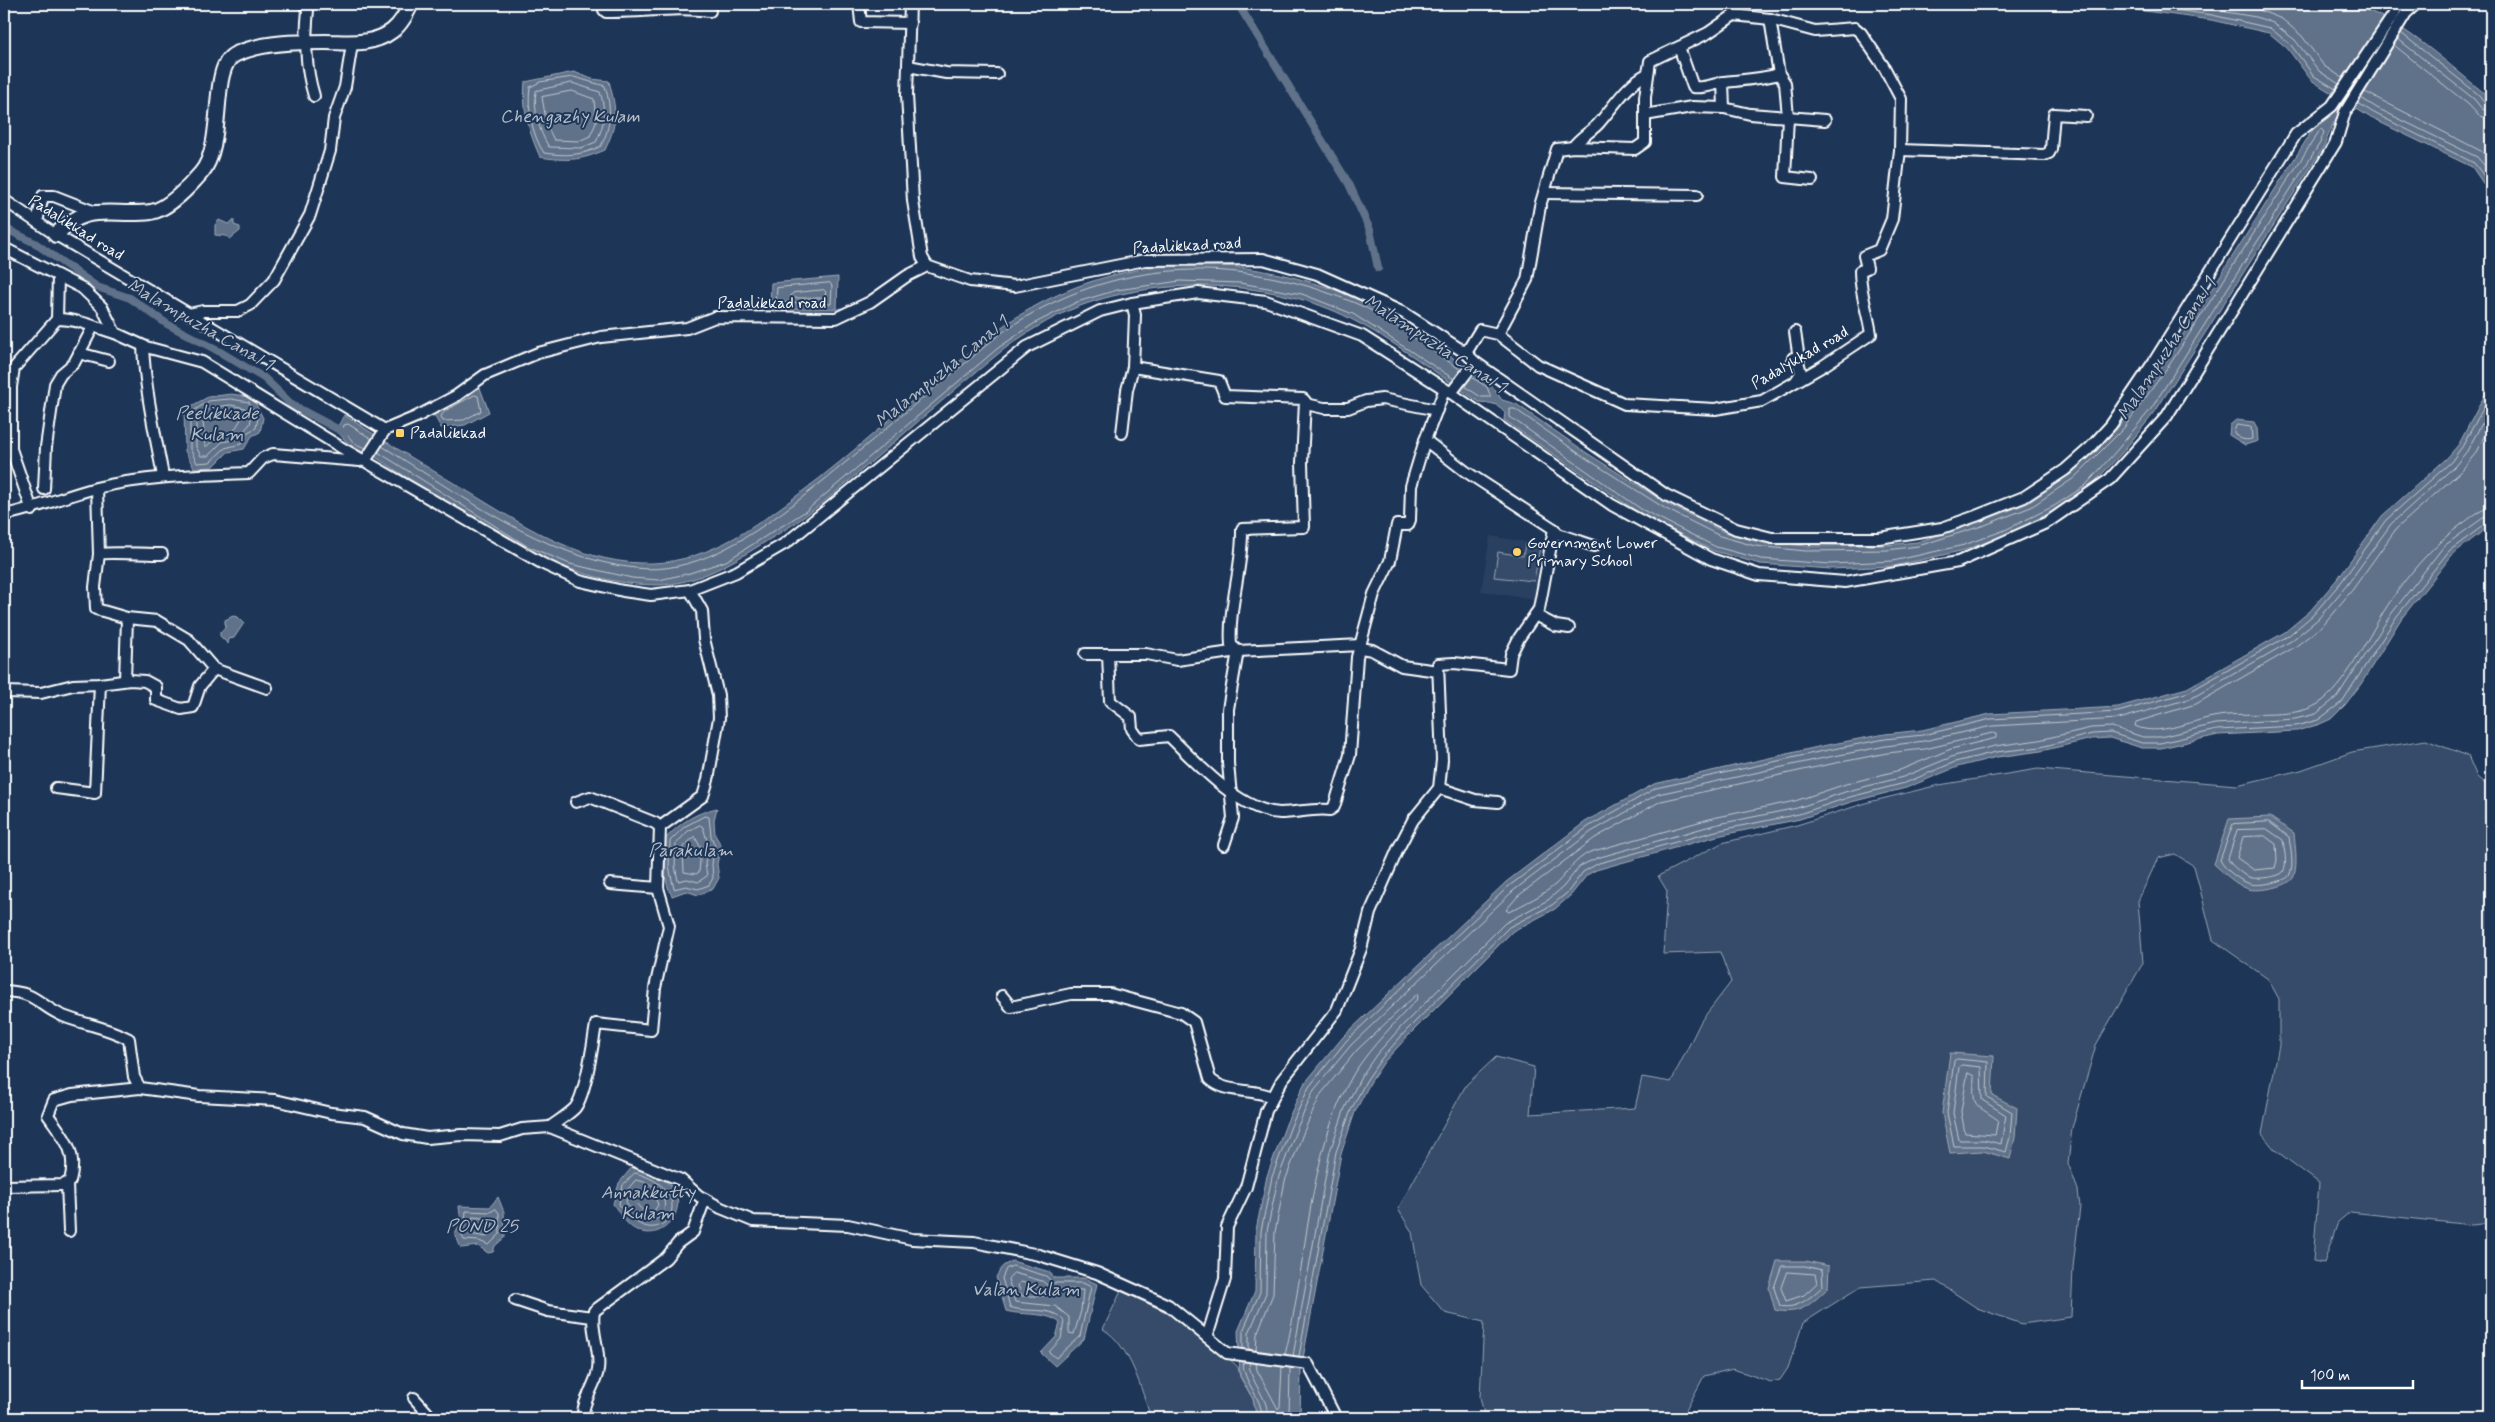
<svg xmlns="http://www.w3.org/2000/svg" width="2495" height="1422" font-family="Mynerve,sans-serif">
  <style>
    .built { fill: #2a4161 }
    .green { fill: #364b69; stroke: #9aa5b4 }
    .water { fill: #617289; stroke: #a0aab8 }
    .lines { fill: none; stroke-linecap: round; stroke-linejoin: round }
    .shore { stroke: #c0c7d0; stroke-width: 1 }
    .canal { stroke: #617289; stroke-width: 8 }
    .minor-casing { stroke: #fff; stroke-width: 14 }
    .major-casing { stroke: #fff; stroke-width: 18 }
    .minor { stroke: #1d3557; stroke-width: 10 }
    .major { stroke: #1d3557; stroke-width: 14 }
    .poi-dot { fill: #ffd166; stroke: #1d3557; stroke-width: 2 }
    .labels { text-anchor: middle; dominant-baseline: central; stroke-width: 4; stroke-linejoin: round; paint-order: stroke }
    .street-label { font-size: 16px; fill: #fff; stroke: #1d3557 }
    .poi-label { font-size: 16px; fill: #fff; stroke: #1d3557; text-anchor: start }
    .water-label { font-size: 18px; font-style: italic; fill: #b8c0ca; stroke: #1d3557 }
  </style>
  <rect width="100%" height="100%" fill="#1d3557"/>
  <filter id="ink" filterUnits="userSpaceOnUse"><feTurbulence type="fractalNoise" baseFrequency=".02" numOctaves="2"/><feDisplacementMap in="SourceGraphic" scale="10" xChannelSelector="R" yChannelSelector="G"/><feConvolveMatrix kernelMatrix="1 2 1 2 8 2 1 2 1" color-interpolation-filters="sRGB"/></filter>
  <g filter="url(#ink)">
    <polygon class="built" points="1490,536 1544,545 1535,600 1481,591"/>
    <g class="green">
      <polygon points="1525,544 1540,547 1534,581 1494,577 1498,552 1523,556"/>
      <polygon points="2426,740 2468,756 2477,777 2491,789 2491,1223 2472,1225 2350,1212 2338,1222 2324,1263 2313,1261 2319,1183 2275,1150 2262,1134 2279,1045 2279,999 2268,979 2213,940 2194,866 2175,854 2158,858 2138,901 2143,963 2096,1045 2072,1128 2068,1163 2078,1190 2080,1207 2073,1267 2071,1317 2022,1324 1977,1308 1936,1281 1860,1287 1803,1323 1788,1368 1780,1380 1771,1382 1733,1369 1704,1376 1682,1418 1485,1418 1480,1397 1484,1322 1445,1313 1421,1285 1412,1232 1398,1209 1466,1085 1496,1057 1534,1067 1530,1114 1635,1108 1642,1077 1671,1082 1701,1021 1731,982 1720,952 1663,954 1667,891 1658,876 1722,843 1797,825 1869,802 1939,785 2038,769 2237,785 2301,770 2352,752"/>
      <path d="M1121 1291 1168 1313 1223 1353 1238 1367 1240 1377 1253 1399 1257 1418H1151C1141 1389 1131 1346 1103 1329Z"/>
    </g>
    <g class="water">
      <path d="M2093 4H2352C2403 21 2442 59 2483 92L2491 103V195L2472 167 2371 118 2311 80 2287 48 2269 33 2211 20Z"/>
      <path d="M574 72 592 79 609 81C617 112 618 122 605 150 580 161 566 161 540 157 529 132 522 110 525 82Z"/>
      <path d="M2339 110 2324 146 2155 412 2121 454 2088 489 2056 510 2006 535 1965 550 1894 566 1831 569 1760 564 1714 551 1639 513 1504 420 1505 413C1499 403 1490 403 1479 402 1437 374 1396 342 1351 319 1275 279 1160 276 1080 306 1051 317 1022 335 998 354 952 391 908 431 863 469 837 491 812 513 783 531 745 554 703 585 656 585 550 584 458 509 372 455L352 448 336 430 344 415C384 441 425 466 467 491 520 523 576 561 640 563 702 566 752 529 799 494 855 452 906 404 961 360 978 347 994 331 1012 320 1107 258 1214 251 1320 285 1339 291 1358 297 1375 307 1413 328 1453 359 1490 383L1502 400 1516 404 1587 453 1669 505 1722 531 1756 541 1806 546 1886 545 1917 542 1984 520 2028 503 2071 474 2119 426 2168 358 2312 131 2324 117Z"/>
      <polygon points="219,220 228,224 234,220 234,225 240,227 240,231 230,239 226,236 215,235 215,225"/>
      <polygon points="838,277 837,309 770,309 771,283"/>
      <polygon points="2491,383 2491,525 2453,554 2401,619 2361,684 2345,705 2331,719 2320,724 2297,731 2218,735 2161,748 2142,748 2110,738 2092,739 2041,751 1997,757 1957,767 1906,788 1851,802 1800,819 1717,836 1596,870 1587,875 1571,895 1555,909 1513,931 1409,1035 1384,1062 1370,1083 1355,1112 1341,1154 1301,1369 1300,1418 1257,1418 1253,1399 1240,1376 1238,1331 1255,1291 1256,1230 1267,1176 1286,1124 1304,1084 1343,1037 1506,882 1585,822 1654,784 1822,746 1885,734 1922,730 1990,714 2118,707 2187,688 2285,632 2310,611 2338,578 2382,516 2447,458 2459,444"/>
      <path d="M480 388 489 412 465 425 441 428 434 415C446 402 463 394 480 388Z"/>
      <polygon points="231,394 252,397 263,418 260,432 252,436 244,449 228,452 213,467 194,468 185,451 184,410 208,397"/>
      <polygon points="2236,420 2254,422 2257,428 2258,441 2245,445 2229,435 2230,425"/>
      <polygon points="233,616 238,617 244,623 234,638 229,639 228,644 220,636 220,632 225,628 225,620"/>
      <path d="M717 808 714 820 715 835 721 845 717 864 719 878 713 889 698 895 686 891 672 896C662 878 664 859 665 839 680 823 695 813 717 808Z"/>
      <path d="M2270 817 2294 833C2295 847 2298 862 2294 876 2291 887 2258 892 2248 889 2235 884 2224 873 2214 864L2229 819Z"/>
      <polygon points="1950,1053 1994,1056 1992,1095 2017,1108 2015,1138 2010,1159 1983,1151 1950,1153 1942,1113"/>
      <path d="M633 1166C647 1171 660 1175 671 1186 691 1206 663 1247 633 1228 625 1223 619 1212 613 1204L619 1183Z"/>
      <polygon points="498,1197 504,1212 505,1237 495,1246 493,1252 488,1253 478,1246 461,1248 455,1234 461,1223 459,1206 490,1207"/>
      <path d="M1012 1261 1050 1272 1054 1278H1084L1097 1284 1084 1339 1055 1366 1041 1353 1056 1337 1060 1323C1046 1311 1023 1316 1006 1311L996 1277 1003 1266Z"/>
      <path d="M1777 1261H1806L1829 1266 1828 1288C1811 1304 1800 1316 1775 1310L1769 1288Z"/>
    </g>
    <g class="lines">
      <g class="shore">
        <polyline points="2131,4 2212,15 2270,28 2291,45 2314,76 2336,89"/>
        <polyline points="2178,4 2256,17 2273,23 2295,40 2319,71 2339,84"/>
        <polyline points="2227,4 2259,10 2282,19 2302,36 2324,66 2343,78"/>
        <polyline points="2401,33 2479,95 2486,104 2491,106"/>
        <polyline points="2398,39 2474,99 2482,109 2491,112"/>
        <polyline points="2394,45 2469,105 2479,116 2491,119"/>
        <path d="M574 77 605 86C612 109 611 126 601 146 582 156 565 156 544 153 532 135 527 108 530 87L540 82Z"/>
        <path d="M572 83 600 92C606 110 605 125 596 142L581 148 549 147C539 132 533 109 536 91Z"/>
        <polygon points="572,91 594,99 596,123 590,136 579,141 554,140 547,126 542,97"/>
        <polyline points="2365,92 2481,151 2491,161"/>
        <polyline points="2361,98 2377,108 2477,157 2491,173"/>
        <polyline points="2358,103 2374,113 2474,163 2491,185"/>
        <polygon points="2321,129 2324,132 2320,143 2151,409 2117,450 2085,486 2054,506 2005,530 1964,545 1893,561 1831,564 1761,559 1716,547 1641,509 1510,417 1510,409 1515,409 1584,457 1666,509 1720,536 1755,546 1806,551 1887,550 1918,546 1985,525 2031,507 2074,478 2123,429 2172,361"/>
        <polygon points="830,283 832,286 831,304 776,302 777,288"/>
        <polygon points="824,290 826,292 824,298 794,298 791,296 793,293"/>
        <polyline points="1464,386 1481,397 1491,397 1487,387 1471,377"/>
        <polygon points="475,395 478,396 481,411 464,420 443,421 441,416 445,411"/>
        <polygon points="231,399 249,402 258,418 256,428 248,432 241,444 225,448 210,462 197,463 190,449 190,413 209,401"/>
        <polygon points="231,405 245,408 251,419 250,424 237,439 222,442 208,456 201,456 196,447 196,417 211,408"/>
        <polygon points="230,413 239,414 242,418 233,432 218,436 207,446 205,446 203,421 214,415"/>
        <path d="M2491 423 2475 454 2462 470 2396 529 2353 589 2322 626 2295 647 2196 704 2136 722 2135 726C2158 737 2190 721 2213 717 2244 710 2290 721 2318 704 2345 687 2367 639 2384 611 2404 579 2431 546 2462 524 2471 518 2479 509 2491 508"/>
        <path d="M2237 425 2251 427 2252 439C2245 441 2237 439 2234 432Z"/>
        <path d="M382 446C456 492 547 559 635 568 694 575 746 539 791 506 850 461 905 411 963 365 980 351 997 335 1016 323 1108 265 1213 256 1317 289 1336 296 1356 302 1374 312 1404 329 1432 351 1461 370"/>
        <polyline points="366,448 355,444 343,430 344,425 348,424 372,439"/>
        <polyline points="378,452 527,546 570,564 632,578 659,580 690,573 726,561 806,511 998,348 1035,323 1077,302 1117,290 1180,281 1240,283 1302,294 1353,314 1454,379"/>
        <path d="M1993 733 1996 734V738L1951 749 1900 770 1846 784 1795 801 1713 818 1590 852C1574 860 1568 872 1556 884 1542 896 1525 903 1509 912L1506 910 1518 896 1595 838 1661 801 1826 765 1887 753 1925 749Z"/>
        <polygon points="705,816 709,817 711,836 715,846 712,864 713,878 709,885 698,889 686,886 674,889 669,866 670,841 684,827"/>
        <path d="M2269 822 2289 837C2290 847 2295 866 2289 876 2285 882 2258 886 2251 884 2241 882 2224 869 2220 860L2233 824Z"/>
        <polygon points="700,825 703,827 709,847 705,863 707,876 698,882 687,879 678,881 675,866 676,844 687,832"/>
        <path d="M2267 829 2283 840C2284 849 2288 864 2283 872 2280 877 2258 879 2252 878 2244 876 2231 866 2228 859L2237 830Z"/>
        <polygon points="2265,836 2276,844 2277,860 2275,868 2254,870 2237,858 2243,837"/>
        <polygon points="695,837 701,848 699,872 696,874 684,872 683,847"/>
        <polygon points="1957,1059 1988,1062 1987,1097 2012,1112 2010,1137 2006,1152 1983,1146 1954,1146 1947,1113 1954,1061"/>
        <polygon points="1962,1065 1981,1067 1982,1100 2006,1115 2001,1144 1984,1140 1959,1140 1953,1113 1959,1067"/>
        <path d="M1968 1073 1974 1076C1973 1109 1973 1102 1998 1120L1995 1135 1965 1133 1961 1112Z"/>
        <path d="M635 1173C707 1191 659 1264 619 1204L623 1185Z"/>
        <path d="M636 1180C689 1188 658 1251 626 1202L629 1188Z"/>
        <polygon points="640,1189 656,1199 658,1205 652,1214 644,1212 634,1201 636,1192"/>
        <polygon points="496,1209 499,1213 500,1234 489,1245 479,1241 464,1240 461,1234 465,1224 466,1211 490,1212"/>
        <polygon points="473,1217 492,1219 493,1232 486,1237 470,1234"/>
        <path d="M1013 1266 1046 1276 1053 1283H1083L1091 1287 1080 1336 1056 1358 1049 1352 1061 1339 1064 1321C1051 1305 1028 1314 1010 1307L1002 1278 1006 1269Z"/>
        <path d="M1782 1266H1805L1822 1270 1823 1286C1811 1297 1797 1310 1780 1306L1774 1288Z"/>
        <polygon points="1787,1272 1815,1274 1817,1283 1804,1295 1786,1301 1781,1288"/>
        <polygon points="1014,1273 1042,1281 1052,1289 1083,1290 1081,1311 1074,1334 1069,1333 1069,1317 1055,1306 1015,1302 1008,1279"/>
        <polygon points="1021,1282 1038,1287 1044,1296 1022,1296 1018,1285"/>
        <polyline points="1243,1349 1243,1331 1260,1292 1261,1231 1272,1177 1291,1126 1309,1087 1347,1040 1509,886 1588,827 1656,788 1823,751 1885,739 1923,735 1991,719 2118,712 2189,692 2288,636 2313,615 2342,581 2386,520 2451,462 2462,447 2491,394"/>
        <polyline points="1249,1350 1249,1333 1266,1293 1267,1231 1278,1179 1297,1128 1314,1090 1351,1045 1513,891 1591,832 1658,794 1824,758 1886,746 1924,741 1992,726 2119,719 2192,698 2291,641 2318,619 2347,585 2391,524 2455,466 2467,451 2491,407"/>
        <path d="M1256 1351 1257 1334 1273 1294 1275 1232 1285 1181 1304 1131 1321 1094 1357 1050 1417 994 1418 998C1396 1022 1372 1045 1354 1073 1307 1152 1307 1266 1285 1355"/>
        <polyline points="1293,1356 1330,1151 1345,1108 1361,1077 1376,1055 1401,1027 1505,923 1548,900 1563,887 1580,866 1597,858 1714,825 1797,808 1848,791 1903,777 1954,756 1995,746 2039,740 2091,728 2112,727 2143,737 2160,737 2216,724 2295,719 2316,714 2337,697 2392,613 2444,546 2483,518 2491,516"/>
        <polyline points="1299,1356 1336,1152 1351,1110 1366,1081 1381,1059 1405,1032 1509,927 1552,905 1568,892 1583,872 1599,863 1716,831 1799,814 1850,797 1905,783 1955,762 1996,752 2041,747 2092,734 2111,733 2142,743 2160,743 2217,730 2296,726 2318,720 2342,702 2397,616 2449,551 2487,523 2491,522"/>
        <path d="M1243 1361C1242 1383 1263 1396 1262 1418"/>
        <path d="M1249 1362C1249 1383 1269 1396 1268 1418"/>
        <polyline points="1256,1363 1257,1370 1278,1409 1280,1407 1282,1367"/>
        <polyline points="1289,1418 1290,1368"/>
      </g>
      <g class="canal">
        <polyline points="1238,4 1349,184 1370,230 1378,268"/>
        <polyline points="2398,17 2406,4"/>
        <polyline points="2333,118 2350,92"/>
        <polyline points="4,228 35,243 97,287 130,298 167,324 215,349 264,378 292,405 345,433"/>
      </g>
      <defs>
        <g id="minor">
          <path d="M304 4 308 10C305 40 305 66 314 96"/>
          <path d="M604 4V10L606 12C642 13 675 6 710 11"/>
          <polyline points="859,4 861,22 910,23"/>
          <polyline points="910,4 907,95 913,201 922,257 927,266"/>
          <polyline points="1770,19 1779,74 1785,83 1788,117 1785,177 1812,180"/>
          <path d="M1679 47 1693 87C1704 89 1714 84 1724 82 1743 80 1761 79 1779 74"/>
          <polyline points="908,66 946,73 997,74"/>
          <polyline points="1723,82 1724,108"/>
          <polyline points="1645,115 1692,107 1724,108 1750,114 1825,120"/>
          <path d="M1573 147C1580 137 1591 132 1599 123 1614 106 1627 84 1647 74L1649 69"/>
          <polyline points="1900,150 2044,155 2049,153 2051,149 2054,114 2086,116"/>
          <polyline points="1544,193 1697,195"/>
          <polyline points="4,200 56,235 385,430 416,417 456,396 485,375 538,353 601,337 687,328 715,317 836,318 870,302 907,276 927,266 970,281 1015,286 1145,260 1263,259 1317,274 1404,313 1466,353 1475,362 1666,495 1736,529 1772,538 1879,538 1942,528 1976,516 2024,497 2065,470 2090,448 2111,425 2155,360 2296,134 2332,106 2394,14 2398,4"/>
          <polyline points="37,222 43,196 54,196 95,212"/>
          <polyline points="4,248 82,288 102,307 115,333 146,347 202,362 342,448 543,564 580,581 623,591 651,595 690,590 736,572 786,543 1027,347 1100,311 1132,303 1198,293 1266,301 1362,336 1451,393 1612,505 1711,559 1759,575 1845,582 1958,562 2048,522 2110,479 2167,416 2336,142 2345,112 2406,13 2416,4"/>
          <polyline points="189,314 203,311 238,311 250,305 274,280 310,215 330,151 334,118 345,87 352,44"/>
          <polyline points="57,319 58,276"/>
          <polyline points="1795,332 1799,359 1793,358 1799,365 1801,373 1796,381"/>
          <path d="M143 346C145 390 155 433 163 476"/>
          <polyline points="79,353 109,361"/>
          <path d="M1466 353 1480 330 1498 334 1527 280 1540 206 1557 149 1573 147 1635 149 1645 142V97L1650 61 1708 33 1734 15 1770 19 1815 31 1855 28 1861 33 1884 67 1901 99 1900 150 1892 219 1879 250 1864 256 1867 268 1860 271C1860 293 1868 313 1871 334L1823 366 1762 401 1715 409 1625 404 1538 365 1498 334"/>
          <path d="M1133 367 1219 381 1225 396 1303 399 1305 401 1302 463 1304 527 1242 529C1243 568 1228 606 1231 645L1238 651 1228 709V763L1233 818 1224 845"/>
          <polyline points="1451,393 1475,362"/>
          <polyline points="1306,404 1324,408 1348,408 1366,401 1382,399 1437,410"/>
          <polyline points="1122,433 1127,390 1133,367 1135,315 1132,303"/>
          <polyline points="365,461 385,430"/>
          <polyline points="97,488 99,554 95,587 96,609 127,618 157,621 189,640 214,669 267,688"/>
          <polyline points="44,489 46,447 55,384 61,374 74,363 93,327"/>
          <path d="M32 510 11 449V387L14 368 57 319C77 319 95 327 115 333"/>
          <path d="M4 515C35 509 65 496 96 488 146 476 198 475 249 473L263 458 273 454 360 461"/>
          <polyline points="1554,529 1558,534 1594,546"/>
          <path d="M99 554C104 552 152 554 162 554"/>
          <polyline points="1535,615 1556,626 1569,628"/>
          <polyline points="1085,654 1146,654 1177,660 1238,651 1361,645 1361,648 1372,650 1402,666 1438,671"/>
          <path d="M1108 654 1110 701 1131 717 1132 729 1139 739 1169 736C1197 763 1239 811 1280 813 1297 813 1313 808 1330 810L1334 807 1350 755 1357 657 1374 594 1390 561 1397 525H1408L1410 520 1411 486 1425 440"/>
          <polyline points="125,680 127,618"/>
          <polyline points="4,692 41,693 73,685 100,684 130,680 145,681 156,687 156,700 181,709 193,707 200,686 214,669"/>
          <polyline points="56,788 95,793 100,684"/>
          <polyline points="1439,788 1475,800 1498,802"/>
          <polyline points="576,802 590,797 655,823 660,827"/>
          <polyline points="660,827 703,796 708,780 719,718 718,695 704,639 702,611 690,590"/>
          <polyline points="610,884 658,888"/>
          <path d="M4 991C37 992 38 1005 63 1016 86 1025 106 1027 129 1039L134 1077 140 1088 199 1096 275 1100 331 1113 365 1117 403 1134 427 1138 461 1135 500 1136 522 1129 550 1127 681 1180 699 1196 721 1208 753 1221 848 1225 912 1239 974 1242 1039 1255 1097 1273 1168 1305 1227 1353 1308 1364 1336 1418"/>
          <path d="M1002 996 1011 1007 1071 994H1110L1181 1013 1194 1022 1210 1079C1226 1094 1253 1088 1272 1097"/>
          <path d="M550 1127C558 1121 568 1115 575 1108 586 1094 593 1043 596 1024L651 1030 655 988 669 926 658 888 660 827"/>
          <polyline points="67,1184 69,1231"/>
          <path d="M4 1186 63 1185 70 1181C78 1151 64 1138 48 1115L54 1100 72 1095 140 1088"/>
          <polyline points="515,1300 548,1311 592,1317 594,1312"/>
          <polyline points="1207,1337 1225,1279 1227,1227 1246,1187 1266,1111 1282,1080 1337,1010 1361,949 1370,913 1398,849 1413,820 1439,788 1442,760 1438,664 1454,663 1509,669 1511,654 1519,638 1539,609 1554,529 1465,471 1425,440 1444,391"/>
          <polyline points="414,1398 432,1418"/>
          <path d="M583 1418C581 1403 596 1385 598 1370 601 1349 590 1331 594 1311L666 1258 678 1243 693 1232 705 1199"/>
        </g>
        <path id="major" d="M56 235C86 201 112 217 151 212 168 209 190 186 201 173 227 143 208 66 236 54 263 42 297 42 326 42 348 42 372 46 392 31 401 24 406 14 411 4"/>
      </defs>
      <use href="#minor" class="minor-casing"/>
      <use href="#major" class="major-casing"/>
      <use href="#minor" class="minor"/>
      <use href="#major" class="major"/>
    </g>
  </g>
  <g class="poi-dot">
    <rect x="395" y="428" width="10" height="10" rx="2.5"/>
    <circle cx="1517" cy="552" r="5"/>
  </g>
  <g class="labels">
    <g class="street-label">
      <text transform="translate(76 228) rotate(32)">Padalikkad road</text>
      <text transform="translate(1187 246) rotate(-3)">Padalikkad road</text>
      <text x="772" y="303">Padalikkad road</text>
      <text transform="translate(1800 358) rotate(-30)">Padalykkad road</text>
    </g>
    <g class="poi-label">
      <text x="410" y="433">Padalikkad</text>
      <text x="1527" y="543">Government Lower<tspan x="1527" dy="18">Primary School</tspan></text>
    </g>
    <g class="water-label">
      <text x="570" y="117">Chengazhy Kulam</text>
      <text transform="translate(200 325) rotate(30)">Malampuzha Canal 1</text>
      <text transform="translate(1435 344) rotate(33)">Malampuzha Canal 1</text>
      <text transform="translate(2167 349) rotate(-57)">Malampuzha Canal 1</text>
      <text transform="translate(942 372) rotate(-39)">Malampuzha Canal 1</text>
      <text x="217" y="414">Peelikkade<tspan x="217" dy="21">Kulam</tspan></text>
      <text x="691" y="851">Parakulam</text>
      <text x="648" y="1193">Annakkutty<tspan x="648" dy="21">Kulam</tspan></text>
      <text x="482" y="1227">POND 25</text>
      <text x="1026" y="1290">Valan Kulam</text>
    </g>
  </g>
  <rect width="2495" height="1422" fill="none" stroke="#1d3557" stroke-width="20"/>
  <rect x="10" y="10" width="2475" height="1402" fill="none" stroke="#fff" stroke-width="2" filter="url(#ink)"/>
  <path d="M2302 1380v8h111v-8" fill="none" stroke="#ffffff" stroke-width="2.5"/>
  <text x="2310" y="1380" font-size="15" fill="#ffffff" stroke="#1d3557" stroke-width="4" paint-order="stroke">100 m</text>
</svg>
